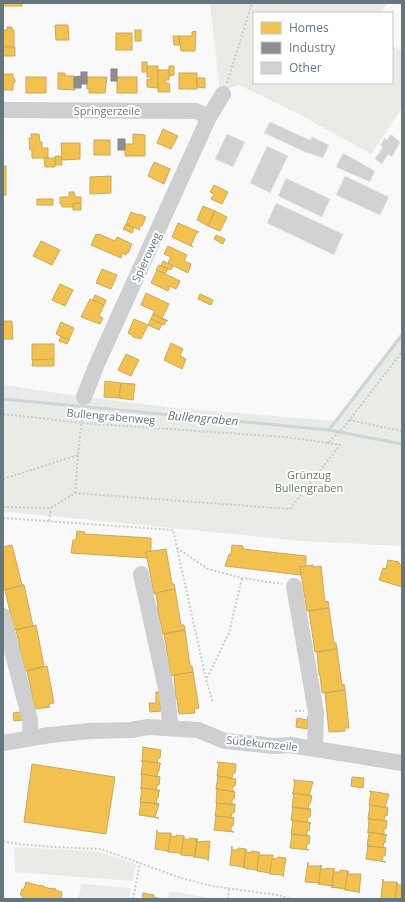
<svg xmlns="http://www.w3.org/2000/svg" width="405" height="902" font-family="'Open Sans',sans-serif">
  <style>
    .green { fill: #e8ebe6 }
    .homes { fill: #f2c14e; stroke: #c8aa5e }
    .industry { fill: #8d8d92; stroke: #81868e }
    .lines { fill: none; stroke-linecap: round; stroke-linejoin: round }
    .stream { stroke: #ced6d9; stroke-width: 3 }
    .building { fill: #d0d2d3; stroke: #e8e8e8 }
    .path { stroke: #cbcccd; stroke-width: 2; stroke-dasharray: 2 2; stroke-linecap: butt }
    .minor { stroke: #cecfd0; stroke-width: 16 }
    .labels { text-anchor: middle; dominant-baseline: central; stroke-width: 4; stroke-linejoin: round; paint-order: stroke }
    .street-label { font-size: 11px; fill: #657683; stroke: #fff }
    .park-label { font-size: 11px; fill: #687a64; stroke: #fff }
    .water-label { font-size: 12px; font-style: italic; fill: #60757c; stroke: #fff }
  </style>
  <rect width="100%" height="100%" fill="#f9f9f9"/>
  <g class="green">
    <polygon points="210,3 387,3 381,13 254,13 254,83 392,83 392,45 402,51 402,108 371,154 295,112 239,85 220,91"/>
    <polygon points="402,332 402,546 303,541 20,513 3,512 3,385 78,396 175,408 334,421"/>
    <polygon points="14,847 97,851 136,864 133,881 15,872"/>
    <polygon points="82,884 131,888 129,899 78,899"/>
    <polygon points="170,891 216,899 168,899"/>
  </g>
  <g class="homes">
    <rect x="3" y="3" width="19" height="3"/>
    <polygon points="55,25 68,25 69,40 56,40"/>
    <polygon points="7,27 12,27 12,30 14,30 14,47 3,47 3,30 7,30"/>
    <rect x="135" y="30" width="6" height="11"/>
    <polygon points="196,31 195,51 181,51 179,36 192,36 192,32"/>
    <rect x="116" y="33" width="16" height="17"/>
    <polygon points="173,36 179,36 180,45 174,45"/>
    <polygon points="3,47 15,47 15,56 4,56"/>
    <rect x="142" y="62" width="5" height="10"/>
    <polygon points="147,66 158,66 158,88 147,87 147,79 151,79 152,77 147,77"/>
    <polygon points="169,66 174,66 174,75 169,76"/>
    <polygon points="158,70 169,70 169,80 165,80 165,83 169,83 170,92 158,92"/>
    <polygon points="58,73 65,73 65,76 74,76 75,90 58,89"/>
    <rect x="179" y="73" width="18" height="16"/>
    <polygon points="3,74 13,74 13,78 15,79 15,82 13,84 13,90 3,90"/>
    <rect x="26" y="77" width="20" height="16"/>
    <polygon points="87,77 107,77 105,93 89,93 89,88 87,89"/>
    <rect x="117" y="77" width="20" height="16"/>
    <polygon points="197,78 205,78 205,88 197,87"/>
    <polygon points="163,129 178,136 171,149 157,143"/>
    <polygon points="31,134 39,134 40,142 42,142 42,148 48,148 48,158 32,158 32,150 30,150 29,138 32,138"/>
    <polygon points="133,134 145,135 145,156 125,156 125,144 133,144"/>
    <rect x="94" y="140" width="16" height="15"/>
    <polygon points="61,143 80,143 80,159 62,160"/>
    <polygon points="55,156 61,156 62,165 55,165"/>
    <polygon points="44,158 55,158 55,167 45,167"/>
    <polygon points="154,162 170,169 164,184 148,176"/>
    <rect x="3" y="166" width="3" height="29"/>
    <polygon points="111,176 111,193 90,194 90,177"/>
    <polygon points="214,185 228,192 222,204 211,199 214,194 210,192"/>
    <polygon points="69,192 74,192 75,197 81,197 81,203 73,204 73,207 62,207 62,204 60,204 60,197 69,197"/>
    <rect x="37" y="199" width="16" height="6"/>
    <polygon points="81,203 81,210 73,210 73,204"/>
    <polygon points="203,206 215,211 208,226 197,220"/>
    <polygon points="215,211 227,217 220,231 208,226"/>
    <polygon points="131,212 139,215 139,214 146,217 142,226 141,225 139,229 140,230 126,224"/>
    <polygon points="178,223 199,232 197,232 191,245 193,247 172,237"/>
    <polygon points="126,224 134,228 132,233 123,229"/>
    <polygon points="96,234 98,235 99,234 115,241 117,237 132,244 128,253 127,252 126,255 122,253 121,258 91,245"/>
    <polygon points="216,235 225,239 223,244 214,239"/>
    <polygon points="41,241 60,250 52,265 33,256"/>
    <polygon points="168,246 187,255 184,261 191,264 188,273 168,263 171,257 164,254"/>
    <polygon points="163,261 173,266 171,270 161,266"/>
    <polygon points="159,265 168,269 165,274 156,270"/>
    <polygon points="102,269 117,275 111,289 96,283"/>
    <polygon points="157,270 180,281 176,289 170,286 168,291 151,283"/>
    <polygon points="60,284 73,290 65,306 52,300"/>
    <polygon points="146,293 169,304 162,318 168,321 153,314 155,311 141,305"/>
    <polygon points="200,294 213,300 211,305 198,299"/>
    <polygon points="95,295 106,300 104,305 93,300"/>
    <polygon points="90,299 104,305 99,316 103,318 100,324 81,317"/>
    <polygon points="153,314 166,321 164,325 151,319"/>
    <polygon points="134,319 148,325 141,339 133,337 132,335 128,333"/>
    <polygon points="151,319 162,324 159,330 148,325"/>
    <polygon points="3,321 12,321 13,339 3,339"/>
    <polygon points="61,322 74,328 69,340 56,334"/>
    <polygon points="61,336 69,340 67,344 59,341"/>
    <polygon points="171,343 183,349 180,356 186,359 182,369 164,360"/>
    <polygon points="32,344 54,344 54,359 32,360"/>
    <polygon points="126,354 139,360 131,376 118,370"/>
    <polygon points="54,359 54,366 32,366 33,360"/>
    <polygon points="105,381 121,383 119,398 104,397"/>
    <polygon points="121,383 135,384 133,400 119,398"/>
    <polygon points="77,531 85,532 84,534 151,538 151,552 146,552 147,558 71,553 73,540 76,540"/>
    <polygon points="12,545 22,585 24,585 3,590 3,547"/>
    <polygon points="232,545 243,546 243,549 306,556 306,566 300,567 301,575 225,566 229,554 231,555"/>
    <polygon points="166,549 172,584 174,584 175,589 154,594 146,552"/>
    <polygon points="388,560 399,562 399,564 402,565 402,587 379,580 383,568 386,569"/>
    <polygon points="313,565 314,567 321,566 325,602 328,601 329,608 307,611 300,567"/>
    <polygon points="24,585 33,626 14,630 5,590"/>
    <polygon points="175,589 181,625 184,625 185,630 163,634 157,607 158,607 156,593"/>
    <polygon points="329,608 334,643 336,643 337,649 315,652 309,611"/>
    <polygon points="36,625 44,666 25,671 16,630"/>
    <polygon points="185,630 190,666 192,666 193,672 171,676 164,634"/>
    <polygon points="337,649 342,685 344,684 345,690 322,693 320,675 319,675 317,652"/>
    <polygon points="47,666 54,703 49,704 50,707 35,709 27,671"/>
    <polygon points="193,672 199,708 194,709 195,713 179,714 177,699 176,699 174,675"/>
    <polygon points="345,690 349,728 344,728 345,731 329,732 325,693"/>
    <polygon points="156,692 163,692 160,703 161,711 150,712 149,703 156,703"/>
    <polygon points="20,712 24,720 14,721 13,713"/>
    <polygon points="309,713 307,729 296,727 297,718 307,720"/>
    <polygon points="142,747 161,750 160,758 158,758 157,763 161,764 142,761 143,748"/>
    <polygon points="141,761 160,763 159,771 158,771 157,776 160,777 141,775 143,762"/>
    <polygon points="217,762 236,764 235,773 233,773 232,778 217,776 219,763"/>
    <polygon points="32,764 115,777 106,834 24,822"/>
    <polygon points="141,774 160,777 159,785 157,785 156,790 160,791 141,788 142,775"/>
    <polygon points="217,776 236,779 235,786 233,786 232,790 235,792 216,789 218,776"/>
    <polygon points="352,777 364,778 363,788 351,786"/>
    <polygon points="293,780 313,782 309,795 312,796 293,794 295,780"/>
    <polygon points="140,788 159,790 158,798 157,798 156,803 159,804 140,802 142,789"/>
    <polygon points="216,789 235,792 234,799 232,799 232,804 235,804 235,805 216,803 217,790"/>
    <polygon points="369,791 389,794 385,807 388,808 369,805 371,792"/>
    <polygon points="292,793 312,796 310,804 309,804 308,809 311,809 292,807 294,794"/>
    <polygon points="140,802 159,804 155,817 159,818 139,815 141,802"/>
    <polygon points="216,803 235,805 234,813 232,813 231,818 234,818 215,816 217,803"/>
    <polygon points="369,805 388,808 387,816 385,815 384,820 387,821 368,819 370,806"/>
    <polygon points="292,807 311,810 310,817 308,817 307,822 311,823 291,820 293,807"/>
    <polygon points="215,816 234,818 233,826 231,826 231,831 234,832 214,830 216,816"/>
    <polygon points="368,819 387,821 386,829 384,829 384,834 387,835 368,832 369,819"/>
    <polygon points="291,820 310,823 309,831 307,830 307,835 310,836 291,834 293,821"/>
    <polygon points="157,830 157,833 171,833 168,852 168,851 155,849"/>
    <polygon points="367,832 386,835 385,843 384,842 383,847 386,848 367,846 369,833"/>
    <polygon points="171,833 171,836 176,837 176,835 184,836 181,855 181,853 168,852"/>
    <polygon points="291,834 310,836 309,844 307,844 306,849 309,850 290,848 292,834"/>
    <polygon points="184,836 184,839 189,840 189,838 197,839 194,858 194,856 181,855"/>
    <polygon points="197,838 197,842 210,841 208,861 208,859 195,857"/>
    <polygon points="232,846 232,850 238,850 238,848 246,849 243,868 243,867 230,865"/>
    <polygon points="367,846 386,848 385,856 383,856 382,861 386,862 366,859 368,846"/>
    <polygon points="246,849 246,852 251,853 251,851 259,852 257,871 256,870 244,868"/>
    <polygon points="259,852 259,855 273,855 270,874 270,873 257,871"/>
    <polygon points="278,857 286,858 283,877 283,875 270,874 272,858 277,859"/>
    <polygon points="308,862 308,866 321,866 319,885 319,883 305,882"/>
    <polygon points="321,865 321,869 326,869 327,868 334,869 332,888 332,886 319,884"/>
    <polygon points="334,868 334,872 340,872 340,870 348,871 345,890 345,889 332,887"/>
    <polygon points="348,871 348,874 361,874 359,893 359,892 345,890"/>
    <polygon points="383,879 383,882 397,882 395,899 381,898"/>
    <polygon points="26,882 40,886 40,885 44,886 44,887 52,889 52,888 56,889 55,890 62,892 61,899 22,899 23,895 20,895 22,889 24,889"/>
    <polygon points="397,882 397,885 402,885 402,899 395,899"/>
    <polygon points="143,893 154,895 153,897 163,899 142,899"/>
  </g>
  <g class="industry">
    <rect x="111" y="69" width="6" height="12"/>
    <rect x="81" y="72" width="6" height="12"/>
    <polygon points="81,76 81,88 74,88 74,77"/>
    <rect x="118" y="139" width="7" height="11"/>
  </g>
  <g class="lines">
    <g class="stream">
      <polyline points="3,399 329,430 402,444"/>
      <polyline points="329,430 402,335"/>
    </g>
  </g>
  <g class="building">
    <polygon points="270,122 310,140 312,137 329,145 323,158 305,152 264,133"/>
    <polygon points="227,134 245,142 233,167 215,159"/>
    <polygon points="390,135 392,135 400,142 392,157 388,154 382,164 375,159 383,147 380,145 385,138 387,140"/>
    <polygon points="267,146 288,156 270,193 250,183"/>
    <polygon points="343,153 375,171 370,182 336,167"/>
    <polygon points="345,176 389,197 380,215 336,195"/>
    <polygon points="286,178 330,199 322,217 278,196"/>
    <polygon points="276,203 343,234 334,255 267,223"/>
  </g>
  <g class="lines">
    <g class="path">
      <polyline points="227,83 252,3"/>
      <polyline points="3,414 82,423 285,437 328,443 344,427 402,352"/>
      <polyline points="349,420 402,431"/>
      <polyline points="3,479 78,455 83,409"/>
      <polyline points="75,493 78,455"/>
      <polyline points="3,507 51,508 75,493 290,509 340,445 328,443"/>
      <polyline points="3,518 173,530 206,679 213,703"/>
      <polyline points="49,521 51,508"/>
      <polyline points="177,548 208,569 242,578 282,584"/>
      <polyline points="207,678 229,633 242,578"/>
      <polyline points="295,711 304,711"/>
      <polyline points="3,841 18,844 54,847 101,849 181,878 212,886 277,895 292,899"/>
      <polyline points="133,899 140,863"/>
      <polyline points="228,899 229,888"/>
    </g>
    <g class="minor">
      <polyline points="3,110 196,111 209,117"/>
      <polyline points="84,397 97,364 209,117 223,94"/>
      <polyline points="141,574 167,693 170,722 169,728"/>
      <polyline points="294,586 316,712 315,749"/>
      <polyline points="3,616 30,720 31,738"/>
      <polyline points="3,743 50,735 90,731 131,730 148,727 198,730 225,741 275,746 290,745 402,763"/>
    </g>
  </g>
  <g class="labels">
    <g class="street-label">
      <text x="107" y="110">Springerzeile</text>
      <text transform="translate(146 257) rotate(-65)">Spieroweg</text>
      <text transform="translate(111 416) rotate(5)">Bullengrabenweg</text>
      <text transform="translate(262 743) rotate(6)">Südekumzeile</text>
    </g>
    <g class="park-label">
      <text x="309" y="474">Grünzug<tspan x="309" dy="13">Bullengraben</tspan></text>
    </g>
    <g class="water-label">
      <text transform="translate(203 418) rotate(5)">Bullengraben</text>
    </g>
  </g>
  <rect width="405" height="902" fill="none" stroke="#657683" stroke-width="8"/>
  <rect x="253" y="12" width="140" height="72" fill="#ffffff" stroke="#c1c8cd"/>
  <rect x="261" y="22" width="20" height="12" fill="#f2c14e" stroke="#c1c8cd"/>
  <text x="289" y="32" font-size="12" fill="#657683">Homes</text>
  <rect x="261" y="42" width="20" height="12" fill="#8d8d92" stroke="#c1c8cd"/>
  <text x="289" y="52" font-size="12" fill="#657683">Industry</text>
  <rect x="261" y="62" width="20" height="12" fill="#d0d2d3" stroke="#c1c8cd"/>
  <text x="289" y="72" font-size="12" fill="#657683">Other</text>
</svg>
